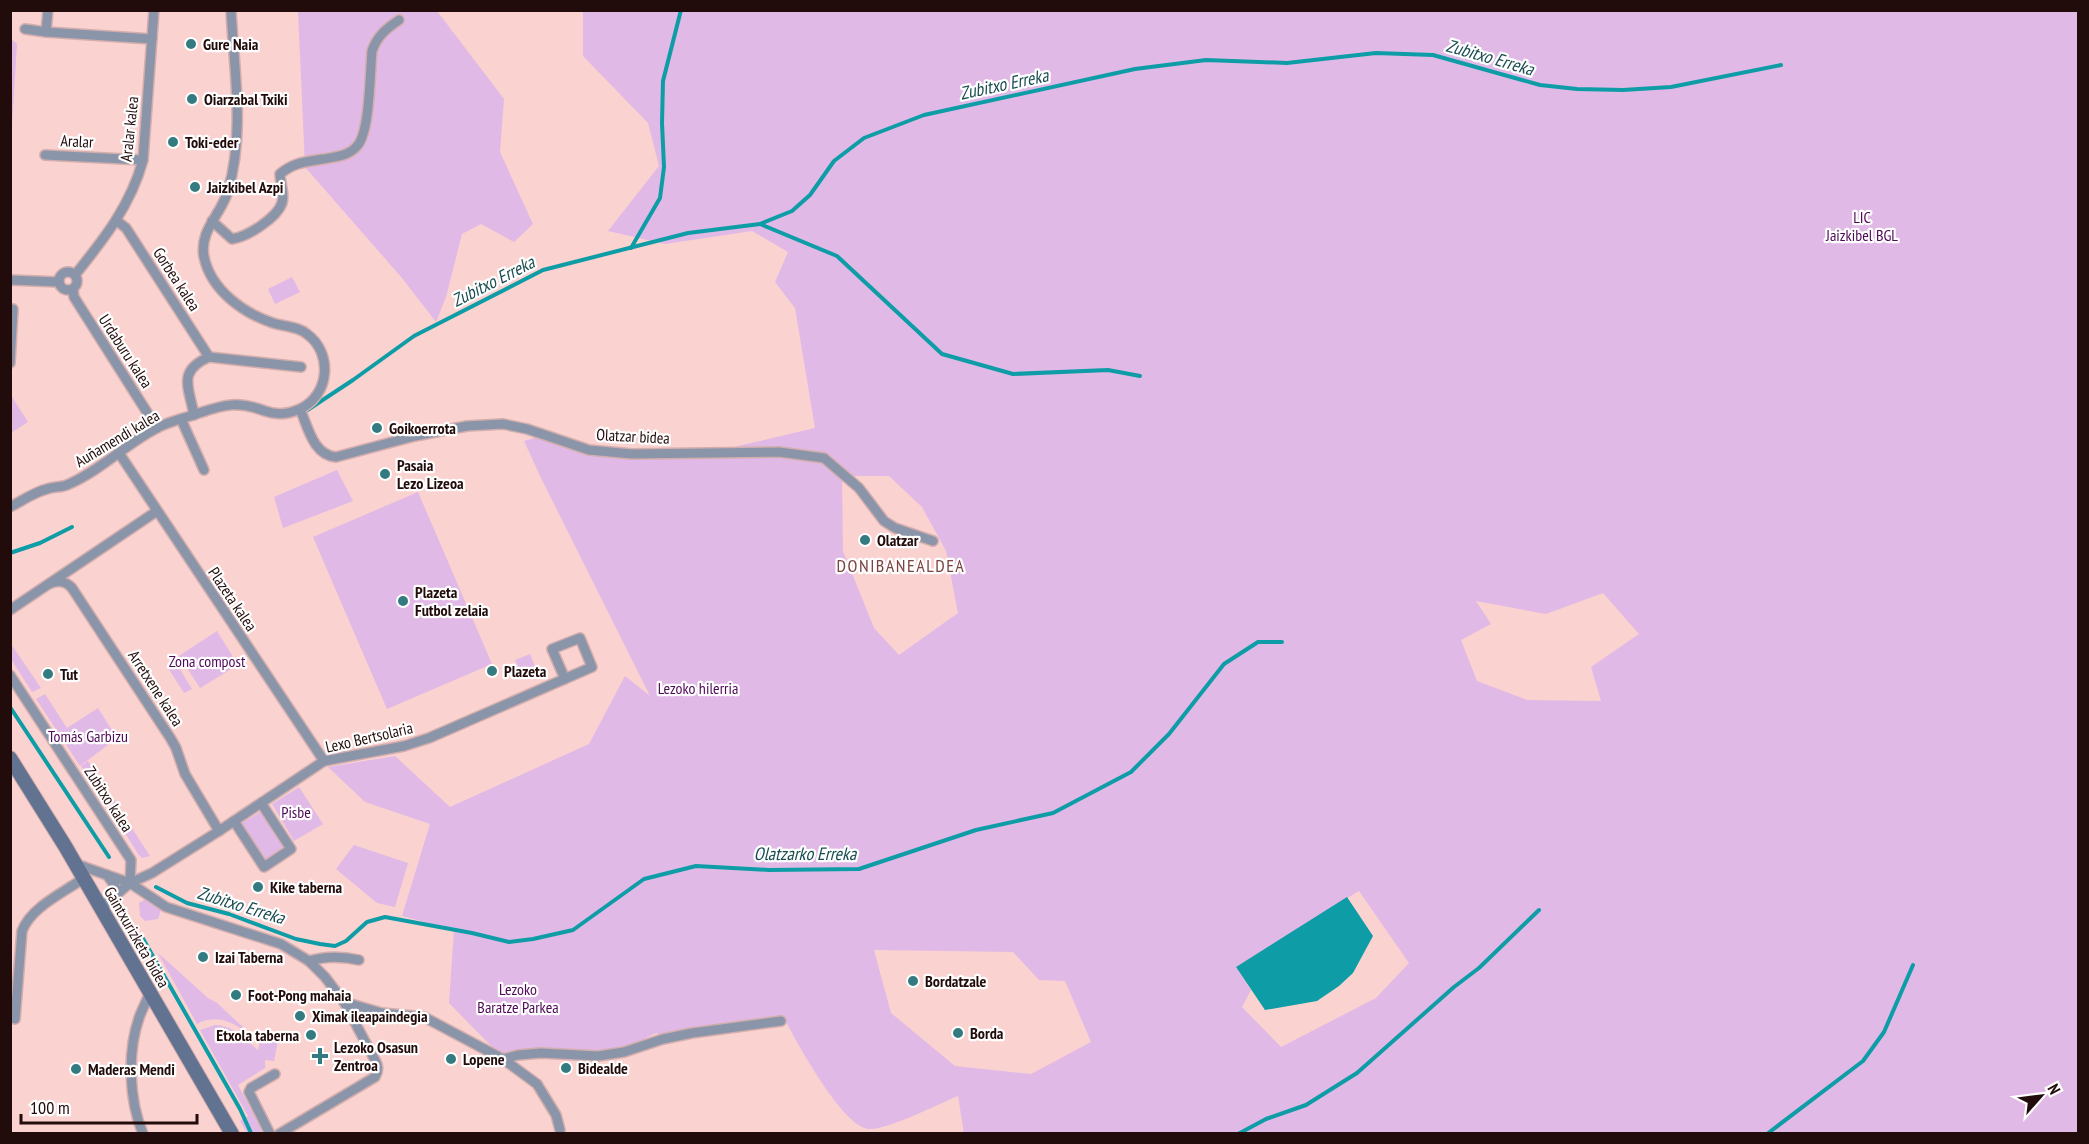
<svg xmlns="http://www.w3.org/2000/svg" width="2089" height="1144" font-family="'PT Sans Narrow',sans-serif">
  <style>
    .green { fill: #e1b9e6; fill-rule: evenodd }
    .water { fill: #0e9da6 }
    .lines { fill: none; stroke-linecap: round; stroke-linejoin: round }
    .stream { stroke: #0e9da6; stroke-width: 4 }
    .street-casing { stroke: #d3aead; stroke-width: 12 }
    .secondary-casing { stroke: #d3aead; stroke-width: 16 }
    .street { stroke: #8a95aa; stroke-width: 9 }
    .secondary { stroke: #627291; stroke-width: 14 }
    .poi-dot { fill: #337b81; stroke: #fefefe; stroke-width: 2 }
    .labels { text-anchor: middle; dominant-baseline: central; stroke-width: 4.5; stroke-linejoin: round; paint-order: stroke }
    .poi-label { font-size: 16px; font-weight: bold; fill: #220c0b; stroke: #fefefe; text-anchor: start }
    .street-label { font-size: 16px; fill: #220c0b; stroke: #fefefe }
    .park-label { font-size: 16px; fill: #4e0957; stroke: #fefefe }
    .water-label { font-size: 18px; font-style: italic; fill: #184c50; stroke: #fefefe }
    .neighbourhood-label { font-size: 18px; letter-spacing: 1.5px; fill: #794341; stroke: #fefefe }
  </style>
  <rect width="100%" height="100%" fill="#fad2d0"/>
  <g class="green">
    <polygon points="298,11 437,11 504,99 500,152 533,224 514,242 481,224 462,234 446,297 436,322 402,278 305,167"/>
    <path d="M583 11H2078V1133L964 1134 958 1096C936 1105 894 1127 871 1129 845 1132 796 1041 784 1018L662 1037 657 1033C644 1037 635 1048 620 1051 594 1056 567 1049 541 1050 527 1051 513 1053 499 1054L449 1003 454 930 402 916 430 824 365 802 328 767 395 756 450 807 589 744 625 676 650 696 541 478 524 441 538 437 588 447 708 453 815 428 795 308 775 282 788 252 752 231 665 244 608 231 659 166 648 123 583 56ZM842 476H889L922 507 946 551 958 613 899 655 874 628 843 551ZM1603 593 1639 634 1591 667 1601 701 1527 700 1477 681 1461 640 1491 624 1476 601 1546 614ZM1359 891 1409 963 1376 998 1281 1047 1242 1007 1251 990 1236 967ZM874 950 1013 952 1039 980 1065 981 1091 1042 1031 1074 955 1066 891 1013Z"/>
    <polygon points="10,38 17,44 11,143 10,143"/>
    <polygon points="292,277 300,292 275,304 268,289"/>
    <polygon points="12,397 28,422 11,433 10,398"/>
    <polygon points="337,470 353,501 283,528 274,497"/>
    <polygon points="418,492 492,664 387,709 313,537"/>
    <polygon points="217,631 238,665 200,688 179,656"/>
    <polygon points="11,644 41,688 32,692 11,659"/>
    <polygon points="530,654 536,669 522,675 515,660"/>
    <polygon points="176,663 192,689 184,693 168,668"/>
    <polygon points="45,694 67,728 98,708 117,738 80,766 36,699"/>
    <polygon points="88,761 110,794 103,798 81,766"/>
    <polygon points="299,787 323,824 294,841 272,804"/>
    <polygon points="114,800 150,856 142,858 138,854 107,804"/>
    <polygon points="262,811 287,848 264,864 238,825"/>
    <polygon points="354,845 408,863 395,907 377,903 336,869"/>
    <polygon points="146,899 161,910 158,919 145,921 140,916 139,903"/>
    <path d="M158 953 208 998 217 1003 245 1029 243 1030C229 1020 214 1015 197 1024Z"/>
    <path d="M215 1025C235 1026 244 1038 258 1050L261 1036 278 1040 274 1061 265 1060V1068L238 1085 262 1131 258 1133H247L240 1121 248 1116 200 1030Z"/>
  </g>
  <polygon class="water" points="1347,897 1373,936 1353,973 1339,986 1317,1001 1265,1010 1236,967"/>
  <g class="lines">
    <g class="stream">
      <polyline points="760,224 837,256 942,354 1013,374 1108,370 1140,376"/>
      <polyline points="631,248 660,198 664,167 662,123 663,81 681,10"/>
      <polyline points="306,411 353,380 414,336 543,270 688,233 760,224 792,211 810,195 834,161 864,138 924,115 1135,69 1206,60 1287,63 1376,53 1433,55 1540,85 1577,89 1623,90 1671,87 1781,65"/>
      <polyline points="10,553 40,543 72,527"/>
      <polyline points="10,707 109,857"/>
      <polyline points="156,887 187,903 229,914 296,939 320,944 335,946 346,941 367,922 385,917 472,933 509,942 533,939 573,930 644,879 696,866 769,870 859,869 976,830 1053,813 1131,772 1169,734 1224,664 1258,642 1282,642"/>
      <polyline points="142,937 240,1109 251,1133"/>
      <polyline points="1238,1134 1266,1119 1306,1105 1357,1073 1454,987 1479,968 1539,910"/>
      <polyline points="1767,1134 1863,1061 1884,1032 1913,965"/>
    </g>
    <defs>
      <g id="street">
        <polyline points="25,29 46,32 152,39"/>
        <polyline points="46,32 48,10"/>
        <polyline points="45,155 143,160"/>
        <polyline points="117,221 126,228 209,357"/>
        <path d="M212 221 232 239C247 237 277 218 282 203 285 194 280 183 280 174 294 162 306 162 323 159 335 157 349 156 357 146 370 133 370 71 372 51 377 36 387 28 399 20"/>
        <circle cx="68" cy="281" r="9"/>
        <path d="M75 275C104 239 131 205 143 160L154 10"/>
        <polyline points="10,280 59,282"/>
        <polyline points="73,289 74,297 157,428"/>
        <polyline points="10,363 13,309"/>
        <path d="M300 409C308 427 313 455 336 457L415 436 467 426 503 424 527 429 589 450 632 454 779 452 824 458 859 488 884 521 895 528 933 541"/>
        <path d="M194 415C189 387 177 371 209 357L301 367"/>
        <polyline points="181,419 204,470"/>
        <polyline points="119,453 324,761"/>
        <path d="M10 507C22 501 34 492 47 489 54 486 62 488 69 484 101 470 126 444 157 428 170 421 186 418 199 413 226 404 238 401 265 411 276 415 289 414 300 409 330 395 333 353 307 334 297 326 285 327 273 323 243 313 211 290 204 257 199 230 221 215 228 191 245 133 234 70 231 10"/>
        <path d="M49 584C57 580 66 581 72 588L171 739 176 748 185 774 219 831"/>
        <polyline points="10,610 157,511"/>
        <polyline points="10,675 131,860 130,883"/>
        <polyline points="234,821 264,867 291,849 261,803"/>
        <polyline points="76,864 107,875 115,886 112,899"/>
        <path d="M107 875 130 883 166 907 281 944 309 961 325 977 344 1002 376 1062C379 1068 378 1072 375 1077L279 1134"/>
        <polyline points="101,908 130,883 152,873 219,831 324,761 404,746 429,738 592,667 580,638 552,649 565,679"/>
        <path d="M309 961C326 956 341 956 359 960"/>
        <polyline points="344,1002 382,1013 424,1017 503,1059 537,1084 556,1115 560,1130"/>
        <path d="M15 1019 22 931C31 907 63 893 84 878"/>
        <polyline points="503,1059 518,1055 541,1053 598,1056 624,1052 663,1039 692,1033 781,1021"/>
        <path d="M143 1134C129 1100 127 1053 139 1018 142 1009 147 1001 150 992"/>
        <polyline points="270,1134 249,1092 251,1088 275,1074"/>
      </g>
      <polyline id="secondary" points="10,758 65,846 232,1134"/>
    </defs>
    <use href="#street" class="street-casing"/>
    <use href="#secondary" class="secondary-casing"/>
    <use href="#street" class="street"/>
    <use href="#secondary" class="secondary"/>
  </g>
  <g class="poi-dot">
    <circle cx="191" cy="44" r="6"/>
    <circle cx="192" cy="99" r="6"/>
    <circle cx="173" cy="142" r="6"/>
    <circle cx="195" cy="187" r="6"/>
    <circle cx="377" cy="428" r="6"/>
    <circle cx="385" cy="474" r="6"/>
    <circle cx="865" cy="540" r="6"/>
    <circle cx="403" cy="601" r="6"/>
    <circle cx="492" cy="671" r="6"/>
    <circle cx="48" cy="674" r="6"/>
    <circle cx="258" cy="887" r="6"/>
    <circle cx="203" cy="957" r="6"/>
    <circle cx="913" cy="981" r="6"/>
    <circle cx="236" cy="995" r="6"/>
    <circle cx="300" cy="1016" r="6"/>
    <circle cx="958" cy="1033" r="6"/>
    <circle cx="311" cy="1035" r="6"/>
    <path d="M317 1047h6v6h6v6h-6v6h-6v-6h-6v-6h6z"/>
    <circle cx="451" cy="1059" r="6"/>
    <circle cx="566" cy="1068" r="6"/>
    <circle cx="76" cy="1069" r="6"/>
  </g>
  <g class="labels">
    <g class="poi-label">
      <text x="203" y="44">Gure Naia</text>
      <text x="204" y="99">Oiarzabal Txiki</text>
      <text x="185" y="142">Toki-eder</text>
      <text x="207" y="187">Jaizkibel Azpi</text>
      <text x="389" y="428">Goikoerrota</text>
      <text x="397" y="465">Pasaia<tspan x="397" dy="18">Lezo Lizeoa</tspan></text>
      <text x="877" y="540">Olatzar</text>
      <text x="415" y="592">Plazeta<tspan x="415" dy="18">Futbol zelaia</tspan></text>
      <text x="504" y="671">Plazeta</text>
      <text x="60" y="674">Tut</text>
      <text x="270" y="887">Kike taberna</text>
      <text x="215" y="957">Izai Taberna</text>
      <text x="925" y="981">Bordatzale</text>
      <text x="248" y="995">Foot-Pong mahaia</text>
      <text x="312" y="1016">Ximak ileapaindegia</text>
      <text x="970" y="1033">Borda</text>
      <text x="299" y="1035" text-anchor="end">Etxola taberna</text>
      <text x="334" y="1047">Lezoko Osasun<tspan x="334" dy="18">Zentroa</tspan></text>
      <text x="463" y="1059">Lopene</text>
      <text x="578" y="1068">Bidealde</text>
      <text x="88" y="1069">Maderas Mendi</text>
    </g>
    <g class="street-label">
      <text transform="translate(129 129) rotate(-84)">Aralar kalea</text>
      <text transform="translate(77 141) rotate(3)">Aralar</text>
      <text transform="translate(177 279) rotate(57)">Gorbea kalea</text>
      <text transform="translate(126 351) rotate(57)">Urdaburu kalea</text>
      <text transform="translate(633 436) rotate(3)">Olatzar bidea</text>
      <text transform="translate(117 438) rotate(-31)">Auñamendi kalea</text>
      <text transform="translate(233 599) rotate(56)">Plazeta kalea</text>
      <text transform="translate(156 688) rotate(57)">Arretxene kalea</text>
      <text transform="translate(369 737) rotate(-13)">Lexo Bertsolaria</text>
      <text transform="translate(109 799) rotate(57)">Zubitxo kalea</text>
      <text transform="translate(137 937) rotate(60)">Gaintxurizketa bidea</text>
    </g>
    <g class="park-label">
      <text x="1862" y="217">LIC<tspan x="1862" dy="18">Jaizkibel BGL</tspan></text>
      <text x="207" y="661">Zona compost</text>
      <text x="698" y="688">Lezoko hilerria</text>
      <text x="88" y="736">Tomás Garbizu</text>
      <text x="296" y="812">Pisbe</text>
      <text x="518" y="989">Lezoko<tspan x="518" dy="18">Baratze Parkea</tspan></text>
    </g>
    <g class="water-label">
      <text transform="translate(1490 57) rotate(16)">Zubitxo Erreka</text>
      <text transform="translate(1004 84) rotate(-12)">Zubitxo Erreka</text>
      <text transform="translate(493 281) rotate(-27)">Zubitxo Erreka</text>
      <text x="805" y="853">Olatzarko Erreka</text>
      <text transform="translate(241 905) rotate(17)">Zubitxo Erreka</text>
    </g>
    <g class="neighbourhood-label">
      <text x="901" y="565">DONIBANEALDEA</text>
    </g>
  </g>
  <rect width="2089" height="1144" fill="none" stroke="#220c0b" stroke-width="24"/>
  <g transform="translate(2041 1096) rotate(62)" stroke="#fefefe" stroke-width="4.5" paint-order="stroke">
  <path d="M0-4.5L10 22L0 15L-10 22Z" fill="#220c0b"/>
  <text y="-9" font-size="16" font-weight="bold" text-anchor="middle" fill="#220c0b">N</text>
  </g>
  <path d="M21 1114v9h176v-9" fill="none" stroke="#220c0b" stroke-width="3"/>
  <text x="30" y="1114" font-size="18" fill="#220c0b" stroke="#fefefe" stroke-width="4.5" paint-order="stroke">100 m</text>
</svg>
